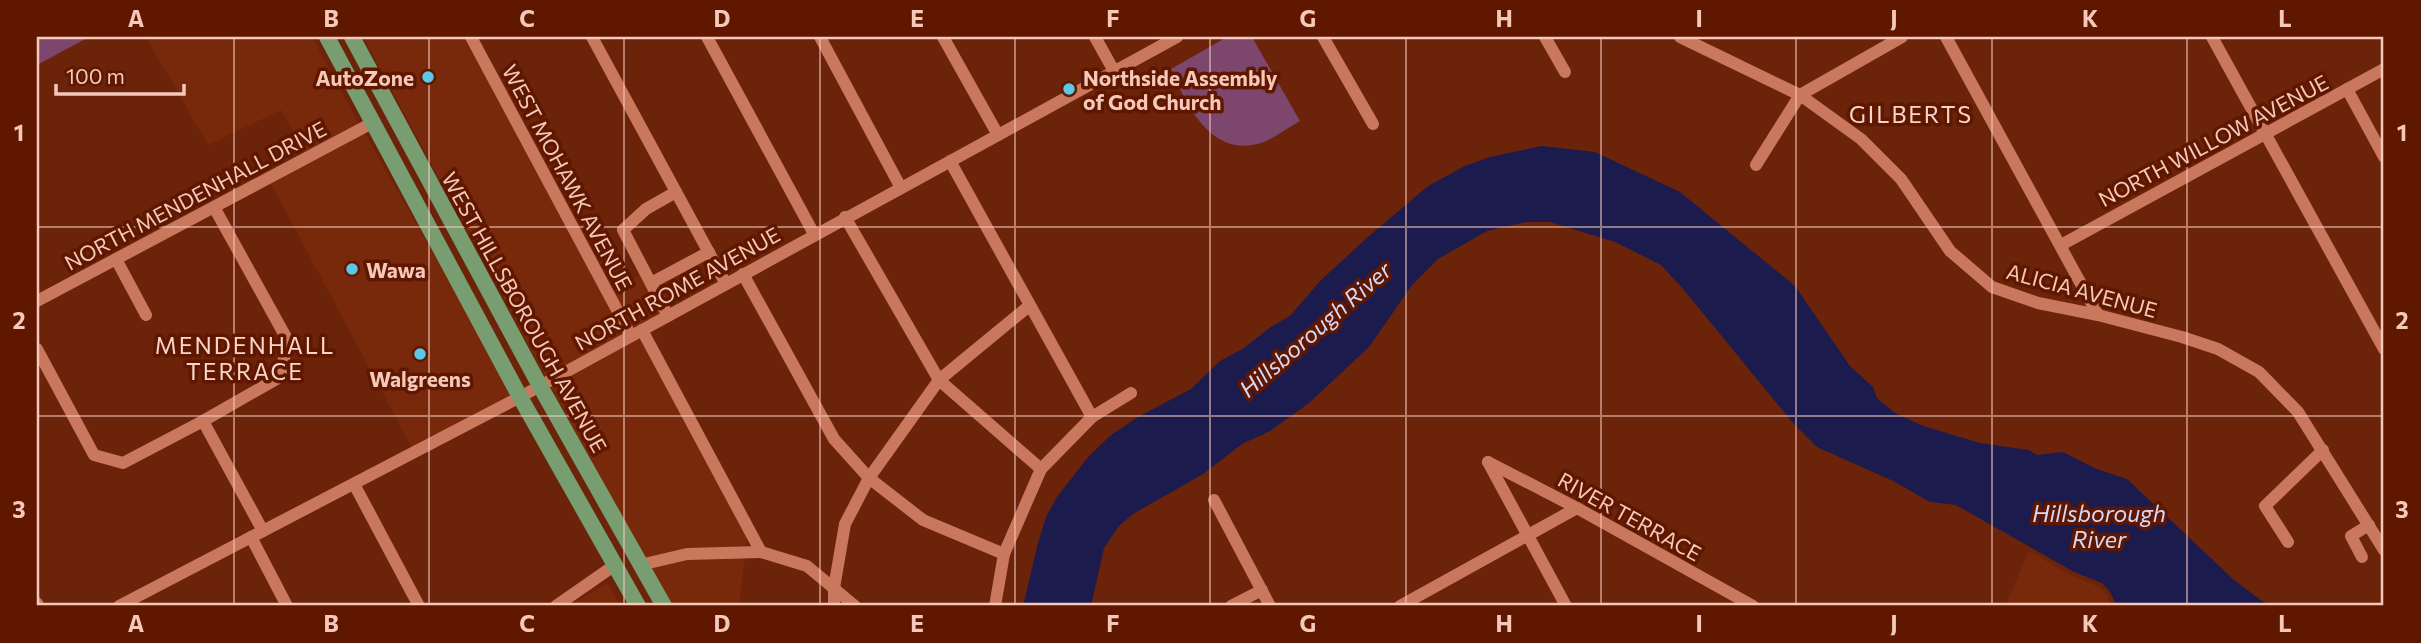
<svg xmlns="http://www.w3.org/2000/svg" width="2421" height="643" font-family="Commissioner,sans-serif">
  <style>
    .built { fill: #79290b }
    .green { fill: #7c466d }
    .water { fill: #1c1b4e }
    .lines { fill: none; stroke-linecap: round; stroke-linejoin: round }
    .minor { stroke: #c9785e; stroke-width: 12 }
    .major { stroke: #779d71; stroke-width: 16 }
    .grid { fill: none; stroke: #f5c8ba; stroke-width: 2; stroke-opacity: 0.55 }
    .poi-dot { fill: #5ac8e6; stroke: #5f1700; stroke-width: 2.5 }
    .labels { text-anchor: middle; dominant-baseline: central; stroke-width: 7; stroke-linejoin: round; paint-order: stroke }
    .poi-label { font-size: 21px; font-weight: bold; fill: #f5c8ba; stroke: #5f1700; text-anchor: start }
    .street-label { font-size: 21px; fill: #f5c8ba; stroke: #5f1700 }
    .neighbourhood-label { font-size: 23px; letter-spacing: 2px; fill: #f9d5ca; stroke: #5f1700 }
    .water-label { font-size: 23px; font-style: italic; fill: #d4d9fc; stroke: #5f1700 }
    .neatline { fill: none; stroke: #f5c8ba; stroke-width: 2.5 }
    .grid-label { font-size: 23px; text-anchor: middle; font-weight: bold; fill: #f5c8ba }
  </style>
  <rect width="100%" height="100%" fill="#6b2309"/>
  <g class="built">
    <polygon points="146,37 312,37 360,125 305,154 281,110 208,145"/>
    <polygon points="363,37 465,37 625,334 546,377"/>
    <polygon points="364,132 513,394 412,448 270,182"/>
    <polygon points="640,274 661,314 634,330 613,292"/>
    <polygon points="639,337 747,536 746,547 644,559 550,385"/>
    <polygon points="2029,551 2071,575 2099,587 2107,594 2112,606 2005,606"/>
    <polygon points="745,557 739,606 670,606 648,568 687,558"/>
    <polygon points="608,583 620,606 569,606"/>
  </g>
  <g class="green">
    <polygon points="37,37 89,37 37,65"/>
    <path d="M1227 37H1252L1300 121C1287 128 1271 141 1257 144 1210 156 1186 104 1171 69Z"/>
  </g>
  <polygon class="water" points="1541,146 1595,152 1680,192 1795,286 1850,366 1873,387 1877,398 1895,413 1923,426 1980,443 2029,450 2037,455 2063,452 2097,469 2127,479 2234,580 2262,601 2274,606 2117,606 2110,592 2102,583 2074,572 1956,505 1930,502 1893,481 1817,447 1793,423 1684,290 1661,265 1615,242 1550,222 1526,222 1487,231 1438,259 1412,285 1369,347 1309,403 1270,431 1242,444 1203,474 1133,514 1119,526 1104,548 1091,606 1023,606 1038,543 1046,517 1057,497 1089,456 1111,435 1138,417 1191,389 1220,361 1244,348 1272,326 1290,316 1320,281 1368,237 1428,186 1465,166 1490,157"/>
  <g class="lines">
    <g class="minor">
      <polyline points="471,37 631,336"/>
      <polyline points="592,37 726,284"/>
      <polyline points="707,37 814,234"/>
      <polyline points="820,37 901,188"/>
      <polyline points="943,37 998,135"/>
      <polyline points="1095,37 1114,71"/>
      <polyline points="1323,37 1373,124"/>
      <polyline points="1545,37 1565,72"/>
      <polyline points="1680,37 1800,95 1861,139 1901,179 1950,251 1992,287 2038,303 2098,315 2182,337 2218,349 2259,372 2298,412 2384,550"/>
      <polyline points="1946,37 2098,315"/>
      <polyline points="2212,37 2384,349"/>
      <polyline points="2347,89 2384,157"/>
      <polyline points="950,161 1092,417"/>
      <polyline points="1756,165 1800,95 1902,37"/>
      <polyline points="845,217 939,380 1041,469"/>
      <polyline points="2061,245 2384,69"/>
      <polyline points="116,259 146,315"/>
      <polyline points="743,274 834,439 869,478 923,520 1004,554"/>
      <polyline points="651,283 709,252"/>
      <polyline points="37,301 372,123"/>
      <polyline points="668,316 623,230 646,209 676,192"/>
      <polyline points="642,330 761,552 807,566 855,606"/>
      <polyline points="37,349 94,455 123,463 203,421 280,377 288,341 214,207"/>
      <polyline points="203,421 263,531"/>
      <polyline points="1488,462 1577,508 1753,606"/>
      <polyline points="1488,462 1566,606"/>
      <polyline points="354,484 419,606"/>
      <polyline points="1214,500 1270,606"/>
      <polyline points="251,537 287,606"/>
      <polyline points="2288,542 2265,506 2323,450"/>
      <polyline points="2362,557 2351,536 2369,525"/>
      <polyline points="640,565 687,554 761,552"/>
      <polyline points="37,603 38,606"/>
      <polyline points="119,606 520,397 1177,37"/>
      <polyline points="556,606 615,565"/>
      <polyline points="834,606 834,588 845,524 869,478 939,380 1029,306"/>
      <polyline points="995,606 1004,554 1041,469 1092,417 1131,393"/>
      <polyline points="1231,606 1262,590"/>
      <polyline points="1400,606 1577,508"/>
    </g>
    <g class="major">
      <polyline points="327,37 520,397 638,606"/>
      <polyline points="352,37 540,386 664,606"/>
    </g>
  </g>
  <path class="grid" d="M234 37V606M429 37V606M624 37V606M820 37V606M1015 37V606M1210 37V606M1406 37V606M1601 37V606M1796 37V606M1992 37V606M2187 37V606M37 227H2384M37 416H2384"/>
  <g class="poi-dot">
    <circle cx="428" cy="77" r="7"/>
    <circle cx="1069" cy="89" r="7"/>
    <circle cx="352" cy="269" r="7"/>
    <circle cx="420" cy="354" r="7"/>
  </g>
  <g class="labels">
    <g class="poi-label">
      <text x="414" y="77" text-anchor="end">AutoZone</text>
      <text x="1083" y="77">Northside Assembly<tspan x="1083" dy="24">of God Church</tspan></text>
      <text x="366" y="269">Wawa</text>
      <text x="420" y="378" text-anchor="middle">Walgreens</text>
    </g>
    <g class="street-label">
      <text transform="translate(2213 140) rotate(-28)">NORTH WILLOW AVENUE</text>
      <text transform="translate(568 177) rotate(62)">WEST MOHAWK AVENUE</text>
      <text transform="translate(195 195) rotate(-28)">NORTH MENDENHALL DRIVE</text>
      <text transform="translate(677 288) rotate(-29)">NORTH ROME AVENUE</text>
      <text transform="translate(2082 290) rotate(15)">ALICIA AVENUE</text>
      <text transform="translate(525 312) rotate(61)">WEST HILLSBOROUGH AVENUE</text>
      <text transform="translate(1630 516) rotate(29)">RIVER TERRACE</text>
    </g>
    <g class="neighbourhood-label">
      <text x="1911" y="114">GILBERTS</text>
      <text x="245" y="345">MENDENHALL<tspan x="245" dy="26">TERRACE</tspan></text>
    </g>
    <g class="water-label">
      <text transform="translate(1315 329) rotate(-41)">Hillsborough River</text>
      <text x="2099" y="513">Hillsborough<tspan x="2099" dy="26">River</tspan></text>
    </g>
  </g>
  <rect width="2421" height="643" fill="none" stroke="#5f1700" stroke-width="77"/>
  <path d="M56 84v10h128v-10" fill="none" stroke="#f5c8ba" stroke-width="3.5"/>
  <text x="66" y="84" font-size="21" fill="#f5c8ba" stroke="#5f1700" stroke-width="5" paint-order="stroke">100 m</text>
  <rect x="38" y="38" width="2344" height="566" class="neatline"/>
  <g class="grid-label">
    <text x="136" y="27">A</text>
    <text x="331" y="27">B</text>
    <text x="527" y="27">C</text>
    <text x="722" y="27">D</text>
    <text x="917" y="27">E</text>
    <text x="1113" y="27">F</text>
    <text x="1308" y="27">G</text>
    <text x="1504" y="27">H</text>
    <text x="1699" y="27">I</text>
    <text x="1894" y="27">J</text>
    <text x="2090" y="27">K</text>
    <text x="2285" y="27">L</text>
    <text x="19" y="141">1</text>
    <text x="2402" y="141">1</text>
    <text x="19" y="329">2</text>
    <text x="2402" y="329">2</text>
    <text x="19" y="518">3</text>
    <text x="2402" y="518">3</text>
    <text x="136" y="632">A</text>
    <text x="331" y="632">B</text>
    <text x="527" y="632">C</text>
    <text x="722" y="632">D</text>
    <text x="917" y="632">E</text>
    <text x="1113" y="632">F</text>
    <text x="1308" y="632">G</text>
    <text x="1504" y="632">H</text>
    <text x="1699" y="632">I</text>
    <text x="1894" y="632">J</text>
    <text x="2090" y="632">K</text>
    <text x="2285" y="632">L</text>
  </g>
</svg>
